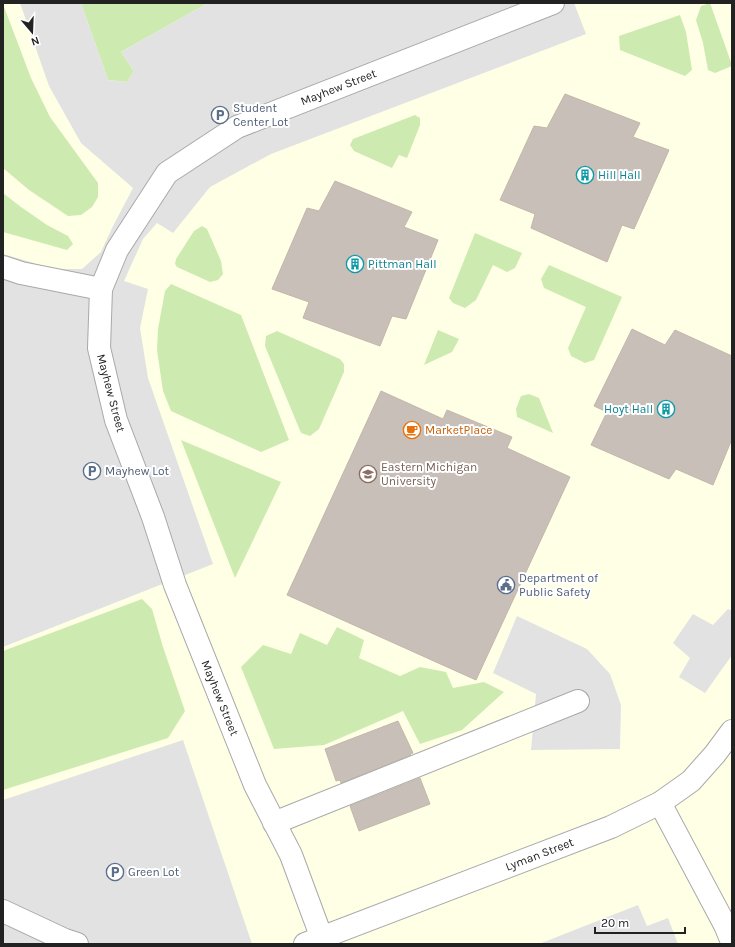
<svg xmlns="http://www.w3.org/2000/svg" width="735" height="947" font-family="Karla,sans-serif">
  <style>
    .education { fill: #ffffe5 }
    .grass { fill: #cdebb0 }
    .parking { fill: #e2e2e2 }
    .building { fill: #c7bfb8; stroke: #c4b6ab }
    .lines { fill: none; stroke-linecap: round; stroke-linejoin: round }
    .minor-casing { stroke: #a9a9a9; stroke-width: 24 }
    .minor { stroke: #fff; stroke-width: 22 }
    .labels { text-anchor: middle; dominant-baseline: central; stroke-width: 4; stroke-linejoin: round; paint-order: stroke }
    .street-label { font-size: 12px; fill: #222; stroke: #fff }
    .service-label { font-size: 12px; fill: #4e5e75; stroke: #fff; text-anchor: start }
    .culture-label { font-size: 12px; fill: #0d838f; stroke: #fff; text-anchor: start }
    .food-label { font-size: 12px; fill: #c56008; stroke: #fff; text-anchor: start }
    .education-label { font-size: 12px; fill: #785e54; stroke: #fff; text-anchor: start }
  </style>
  <rect width="100%" height="100%" fill="#f2efe9"/>
  <rect class="education" x="3" y="3" width="729" height="941"/>
  <g class="grass">
    <polygon points="81,3 208,3 121,52 134,71 127,82 108,80"/>
    <polygon points="710,3 732,65 732,66 715,73 708,70 703,43 696,20 701,6"/>
    <polygon points="3,4 31,78 50,117 98,183 98,197 92,207 81,215 68,216 29,190 3,168"/>
    <polygon points="680,15 686,32 692,70 685,76 620,50 619,36"/>
    <polygon points="415,115 420,118 420,125 407,158 399,155 392,168 354,151 350,145 353,139"/>
    <polygon points="3,193 21,207 47,225 68,236 73,244 67,250 3,232"/>
    <polygon points="202,226 207,229 221,261 223,274 218,280 210,282 177,267 175,264 176,259 194,231"/>
    <polygon points="475,233 522,253 515,268 507,272 493,265 476,300 465,308 453,303 449,298"/>
    <polygon points="549,265 622,297 594,360 585,363 571,356 568,348 586,307 544,288 541,279"/>
    <polygon points="171,284 241,315 289,440 261,452 171,411 163,391 157,350 158,329 165,291"/>
    <polygon points="438,330 459,339 452,352 424,365"/>
    <polygon points="277,331 340,359 344,364 344,372 319,429 310,436 301,433 265,346 266,336"/>
    <polygon points="529,394 539,398 553,433 517,417 516,409 521,396"/>
    <polygon points="181,440 281,482 235,578"/>
    <polygon points="142,599 152,609 163,647 185,711 168,738 3,790 3,651"/>
    <polygon points="337,627 364,640 359,658 400,676 420,667 446,672 453,688 484,682 504,692 462,730 420,744 403,711 324,745 274,749 241,667 263,645 291,654 300,633 327,645"/>
  </g>
  <g class="parking">
    <polygon points="20,3 81,3 108,80 127,82 134,71 121,52 208,3 574,3 586,34 271,154 210,187 173,233 157,223 143,239 124,281 148,289 140,328 148,378 213,564 3,647 3,254 54,269 82,269 101,252 113,226 133,188 81,143 49,86"/>
    <polygon points="728,609 732,611 732,655 705,693 679,677 690,658 673,643 693,614 713,625"/>
    <polygon points="517,616 587,649 610,674 621,705 620,749 531,750 536,694 493,673"/>
    <polygon points="183,740 252,944 3,944 3,800"/>
    <polygon points="638,905 647,926 668,918 678,944 539,944"/>
  </g>
  <g class="building">
    <polygon points="565,94 640,123 633,137 669,150 634,229 622,225 607,262 531,228 535,214 500,200 534,126 547,128"/>
    <polygon points="335,181 412,212 404,227 438,240 406,319 392,316 380,346 303,318 309,302 272,289 307,208 319,211"/>
    <polygon points="632,329 665,345 675,330 732,356 732,439 713,485 676,469 669,479 591,445 607,412 594,406"/>
    <polygon points="381,391 443,419 447,410 512,437 507,448 570,477 476,680 287,595"/>
    <polygon points="398,721 413,753 410,754 411,755 341,783 340,780 336,781 325,749"/>
    <polygon points="420,778 430,804 359,831 350,806"/>
  </g>
  <g class="lines">
    <defs>
      <g id="minor">
        <polyline points="3,267 21,273 101,289"/>
        <polyline points="660,803 725,925 732,942"/>
        <polyline points="274,823 578,701"/>
        <polyline points="3,911 65,940 77,944"/>
        <path id="s1" d="M305 944 611 827 660 803 691 781 715 754 732 731"/>
        <path id="s2" d="M324 944 291 855 255 785 175 585 153 517 116 420 99 348 101 289 117 250 167 173 237 127 553 3"/>
      </g>
    </defs>
    <use href="#minor" class="minor-casing"/>
    <use href="#minor" class="minor"/>
  </g>
  <defs>
    <symbol id="parking-ring" viewBox="-11 -11 22 22"><circle r="9.5" fill="#fff" stroke="#5c6f8a" stroke-width="1.5"/><path d="M-3.5-5.5H1a3.5 3.5 0 0 1 0 7H-1V5.5H-3.5ZM-1-3.4V-.6H.8a1.4 1.4 0 0 0 0-2.8Z" fill="#5c6f8a"/></symbol>
    <symbol id="building-ring" viewBox="-11 -11 22 22"><circle r="9.5" fill="#fff" stroke="#0f9aa8" stroke-width="1.5"/><path d="M-4-6H4V6H1V3H-1V6H-4ZM-2.5-4.3h1.7v1.8h-1.7ZM.8-4.3h1.7v1.8H.8ZM-2.5-1h1.7V.8h-1.7ZM.8-1h1.7V.8H.8Z" fill="#0f9aa8"/></symbol>
    <symbol id="cafe-ring" viewBox="-11 -11 22 22"><circle r="9.5" fill="#fff" stroke="#e8710a" stroke-width="1.5"/><path d="M-5.5-4.5H6V0H3Q3 3.5 0 3.5H-2.5Q-5.5 3.5-5.5 0ZM3-3.2v2h1.7v-2ZM-6 4.5H4V6H-6Z" fill="#e8710a"/></symbol>
    <symbol id="university-ring" viewBox="-11 -11 22 22"><circle r="9.5" fill="#fff" stroke="#8d6e63" stroke-width="1.5"/><path d="M0-5L7-2L0 1L-7-2ZM-4 1L0 2.5L4 1V4Q0 6-4 4Z" fill="#8d6e63"/></symbol>
    <symbol id="civic-ring" viewBox="-11 -11 22 22"><circle r="9.5" fill="#fff" stroke="#5c6f8a" stroke-width="1.5"/><path d="M-.6-6.5H3V-4.5H.6V-3L4-1V1h2V6H-6V1h2V-1L-.6-3ZM-1.2 2.5V6h2.4V2.5Z" fill="#5c6f8a"/></symbol>
  </defs>
  <g fill-rule="evenodd">
    <use href="#parking-ring" x="210" y="105" width="20" height="20"/>
    <use href="#building-ring" x="575" y="165" width="20" height="20"/>
    <use href="#building-ring" x="345" y="254" width="20" height="20"/>
    <use href="#building-ring" x="656" y="399" width="20" height="20"/>
    <use href="#cafe-ring" x="402" y="420" width="20" height="20"/>
    <use href="#parking-ring" x="82" y="461" width="20" height="20"/>
    <use href="#university-ring" x="358" y="464" width="20" height="20"/>
    <use href="#civic-ring" x="496" y="575" width="20" height="20"/>
    <use href="#parking-ring" x="105" y="862" width="20" height="20"/>
  </g>
  <g class="labels">
    <g class="street-label">
      <text stroke="none"><textPath href="#s2" startOffset="1024">Mayhew Street</textPath></text>
      <text transform="translate(111 393) rotate(75)">Mayhew Street</text>
      <text transform="translate(220 698) rotate(68)">Mayhew Street</text>
      <text stroke="none"><textPath href="#s1" startOffset="251">Lyman Street</textPath></text>
    </g>
    <g class="service-label">
      <text x="233" y="108">Student<tspan x="233" dy="14">Center Lot</tspan></text>
      <text x="105" y="471">Mayhew Lot</text>
      <text x="519" y="578">Department of<tspan x="519" dy="14">Public Safety</tspan></text>
      <text x="128" y="872">Green Lot</text>
    </g>
    <g class="culture-label">
      <text x="598" y="175">Hill Hall</text>
      <text x="368" y="264">Pittman Hall</text>
      <text x="653" y="409" text-anchor="end">Hoyt Hall</text>
    </g>
    <g class="food-label">
      <text x="425" y="430">MarketPlace</text>
    </g>
    <g class="education-label">
      <text x="381" y="467">Eastern Michigan<tspan x="381" dy="14">University</tspan></text>
    </g>
  </g>
  <rect width="735" height="947" fill="none" stroke="#222222" stroke-width="8"/>
  <g transform="translate(32 32) rotate(161)" stroke="#ffffff" stroke-width="3" paint-order="stroke">
  <path d="M0-3L7 15L0 10L-7 15Z" fill="#222222"/>
  <text y="-6" font-size="11" font-weight="bold" text-anchor="middle" fill="#222222">N</text>
  </g>
  <path d="M595 927v6h90v-6" fill="none" stroke="#222222" stroke-width="2"/>
  <text x="601" y="927" font-size="12" fill="#222222" stroke="#ffffff" stroke-width="3" paint-order="stroke">20 m</text>
</svg>
